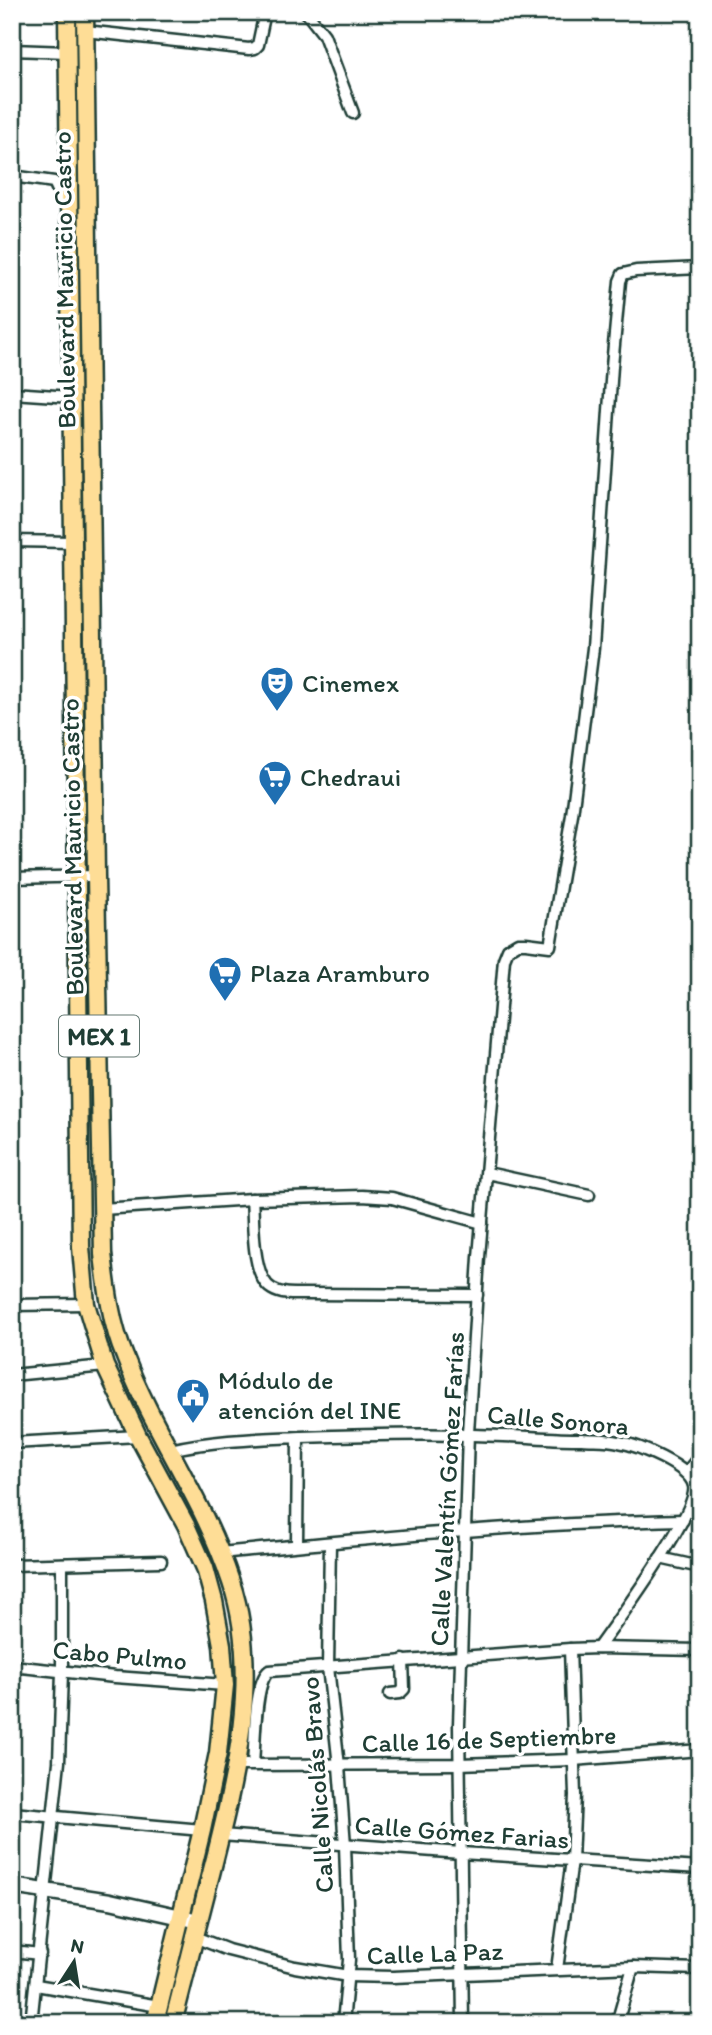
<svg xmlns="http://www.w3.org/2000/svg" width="712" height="2035" font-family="Itim,sans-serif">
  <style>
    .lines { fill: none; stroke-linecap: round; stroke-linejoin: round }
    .street-casing { stroke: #1f3d34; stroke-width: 15 }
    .secondary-casing { stroke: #1f3d34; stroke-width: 19 }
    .primary-casing { stroke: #1f3d34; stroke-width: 21 }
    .street { stroke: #fff; stroke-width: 10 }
    .secondary { stroke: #fff; stroke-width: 14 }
    .primary { stroke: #fedd96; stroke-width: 16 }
    .labels { text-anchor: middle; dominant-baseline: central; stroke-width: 7; stroke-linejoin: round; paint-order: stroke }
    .shield { fill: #fff; stroke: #627771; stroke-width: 2 }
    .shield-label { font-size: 24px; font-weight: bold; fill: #1f3d34 }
    .street-label { font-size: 26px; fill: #1f3d34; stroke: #fff }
    .poi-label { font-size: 26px; fill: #1f3d34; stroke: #fff; text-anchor: start }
  </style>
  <rect width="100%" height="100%" fill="#fff"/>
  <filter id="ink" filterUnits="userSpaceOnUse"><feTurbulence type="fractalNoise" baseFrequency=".0143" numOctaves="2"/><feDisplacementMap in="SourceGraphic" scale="14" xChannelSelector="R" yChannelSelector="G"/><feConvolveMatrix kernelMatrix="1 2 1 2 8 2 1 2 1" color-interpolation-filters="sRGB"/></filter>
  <g filter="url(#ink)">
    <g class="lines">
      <defs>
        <g id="street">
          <polyline points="306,12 324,35 353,113"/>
          <polyline points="85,31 249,49 255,48 258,45 265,12"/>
          <polyline points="12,50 68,52"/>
          <polyline points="12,176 54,182 61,197 68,207"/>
          <polyline points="12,393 71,397"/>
          <polyline points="12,541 73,542"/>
          <polyline points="12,878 96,876"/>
          <polyline points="487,1173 589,1195"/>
          <path d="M252 1199C254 1221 251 1277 272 1289 282 1295 294 1294 305 1294L477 1295"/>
          <polyline points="102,1209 252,1199 362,1196 392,1198 482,1223"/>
          <polyline points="12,1305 86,1304"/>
          <polyline points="12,1375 105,1366"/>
          <polyline points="12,1443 138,1436"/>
          <path d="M170 1450C213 1440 257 1439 301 1437 377 1434 453 1433 529 1437 547 1438 564 1439 582 1439 594 1440 607 1439 619 1442 637 1445 690 1466 694 1486 699 1510 616 1623 598 1648"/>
          <polyline points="686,1473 700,1456"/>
          <polyline points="330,1543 328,1667 339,1766 345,1845 349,1960 343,2023"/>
          <polyline points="297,1545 298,1438"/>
          <path d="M220 1553C374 1538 529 1523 683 1520"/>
          <polyline points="660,1558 700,1567"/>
          <polyline points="12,1565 161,1561"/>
          <polyline points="12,1666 115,1677 225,1685"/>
          <polyline points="390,1694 400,1693 404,1689 403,1660"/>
          <path d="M253 1764C255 1744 254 1682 269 1671L570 1649 598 1648 700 1650"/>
          <polyline points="237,1765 459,1764 573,1760 700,1750"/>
          <polyline points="12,1813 202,1830"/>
          <polyline points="221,1835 461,1853 700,1868"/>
          <polyline points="192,1936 228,1950 295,1967 348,1976 393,1977 633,1967 700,1969"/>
          <polyline points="12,1951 40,1954"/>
          <polyline points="557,1969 572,1860 575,1795 570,1649"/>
          <polyline points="36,1985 159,2006"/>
          <polyline points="31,2023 59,1762 62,1672 62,1564"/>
          <polyline points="463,2023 459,1725 468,1433 479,1257 504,959 508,949 518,943 526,943 550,946 572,815 593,648 612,366 620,281 623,274 636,271 700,268"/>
          <polyline points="617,2023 633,1967"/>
        </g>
        <polyline id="secondary" points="12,1886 110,1901 199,1921"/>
        <g id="primary">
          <polyline points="67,12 81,1247 86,1304 105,1366 138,1436 186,1525 205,1568 214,1601 222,1645 225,1685 218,1753 202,1830 155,2023"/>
          <path d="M85 12 96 876 103 1254C107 1289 111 1324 125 1357 155 1434 205 1502 231 1582 262 1674 234 1783 211 1874 198 1923 186 1973 173 2023"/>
        </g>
      </defs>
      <use href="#street" class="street-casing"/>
      <use href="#secondary" class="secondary-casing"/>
      <use href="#primary" class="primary-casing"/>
      <use href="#street" class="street"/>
      <use href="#secondary" class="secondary"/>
      <use href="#primary" class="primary"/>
    </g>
  </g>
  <defs>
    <symbol id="theatre-pin" viewBox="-11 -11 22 30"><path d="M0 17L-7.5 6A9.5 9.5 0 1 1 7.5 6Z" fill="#1f6fb2" stroke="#fff"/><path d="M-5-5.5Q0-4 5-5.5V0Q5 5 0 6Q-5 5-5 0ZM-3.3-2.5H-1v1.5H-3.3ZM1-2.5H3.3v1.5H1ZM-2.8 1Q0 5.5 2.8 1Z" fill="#fff"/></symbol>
    <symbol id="supermarket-pin" viewBox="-11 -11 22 30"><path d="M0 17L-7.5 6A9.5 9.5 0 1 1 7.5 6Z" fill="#1f6fb2" stroke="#fff"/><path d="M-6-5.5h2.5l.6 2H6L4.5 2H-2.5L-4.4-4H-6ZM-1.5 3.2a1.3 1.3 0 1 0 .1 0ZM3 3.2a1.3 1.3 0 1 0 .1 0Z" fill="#fff"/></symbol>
    <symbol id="civic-pin" viewBox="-11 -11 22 30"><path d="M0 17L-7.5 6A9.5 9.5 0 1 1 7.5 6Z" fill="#1f6fb2" stroke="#fff"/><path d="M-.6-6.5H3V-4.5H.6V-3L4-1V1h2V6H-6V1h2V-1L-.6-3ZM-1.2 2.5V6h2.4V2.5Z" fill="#fff"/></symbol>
  </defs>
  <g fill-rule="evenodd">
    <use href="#theatre-pin" x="258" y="664" width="38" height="52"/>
    <use href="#supermarket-pin" x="256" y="758" width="38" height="52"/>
    <use href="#supermarket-pin" x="206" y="954" width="38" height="52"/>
    <use href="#civic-pin" x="174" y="1376" width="38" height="52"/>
  </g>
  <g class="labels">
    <rect class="shield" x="59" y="1015.5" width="80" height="41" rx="5"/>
    <g class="shield-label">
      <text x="99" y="1036">MEX 1</text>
    </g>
    <g class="street-label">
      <text transform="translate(64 280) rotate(-91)">Boulevard Mauricio Castro</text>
      <text transform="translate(72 847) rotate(-91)">Boulevard Mauricio Castro</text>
      <text transform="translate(558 1420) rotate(5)">Calle Sonora</text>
      <text transform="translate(447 1489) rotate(-87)">Calle Valentín Gómez Farías</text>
      <text transform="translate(120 1655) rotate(5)">Cabo Pulmo</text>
      <text transform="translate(489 1739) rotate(-2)">Calle 16 de Septiembre</text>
      <text transform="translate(317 1785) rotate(-94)">Calle Nicolás Bravo</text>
      <text transform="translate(462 1832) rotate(4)">Calle Gómez Farias</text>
      <text transform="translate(435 1953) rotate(-2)">Calle La Paz</text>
    </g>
    <g class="poi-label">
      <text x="302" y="683">Cinemex</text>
      <text x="300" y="777">Chedraui</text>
      <text x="250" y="973">Plaza Aramburo</text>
      <text x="218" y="1380">Módulo de<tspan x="218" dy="30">atención del INE</tspan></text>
    </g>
  </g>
  <rect width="712" height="2035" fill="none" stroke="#fff" stroke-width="42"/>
  <rect x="21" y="21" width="670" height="1993" fill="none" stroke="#1f3d34" stroke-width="2.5" filter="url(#ink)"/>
  <g transform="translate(74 1962) rotate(12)" stroke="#ffffff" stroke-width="5" paint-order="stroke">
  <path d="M0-5L12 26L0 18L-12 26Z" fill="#1f3d34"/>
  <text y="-10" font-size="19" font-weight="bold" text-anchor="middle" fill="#1f3d34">N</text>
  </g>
</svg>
